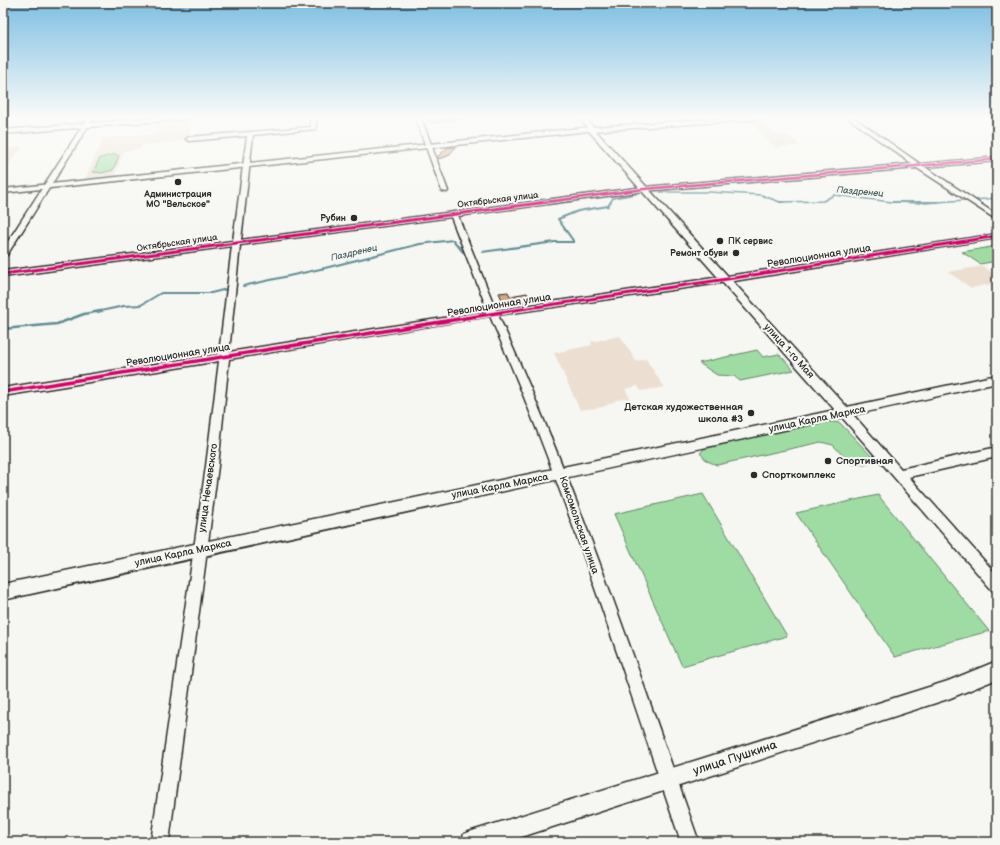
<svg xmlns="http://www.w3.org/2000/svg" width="1000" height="845" font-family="'Balsamiq Sans',sans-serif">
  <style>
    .built { fill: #ecdfd1 }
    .green { fill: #9edca3; stroke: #648467 }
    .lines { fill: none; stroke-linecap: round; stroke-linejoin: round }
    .stream-far2 { stroke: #5d8d93; stroke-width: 1.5 }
    .stream-far1 { stroke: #5d8d93; stroke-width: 2 }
    .stream { stroke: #5d8d93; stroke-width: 2.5 }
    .building { fill: #d3a885; stroke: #2b2b2b }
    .minor-casing { stroke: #2b2b2b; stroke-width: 3 }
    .major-casing { stroke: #2b2b2b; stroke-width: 3 }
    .minor { fill: #f6f6f2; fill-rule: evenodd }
    .major { fill: #f6f6f2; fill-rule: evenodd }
    .cycleway-far2-casing { stroke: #f6f6f2; stroke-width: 4 }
    .cycleway-far1-casing { stroke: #f6f6f2; stroke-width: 5 }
    .cycleway-casing { stroke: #f6f6f2; stroke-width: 6 }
    .cycleway-far2 { stroke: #d6006c; stroke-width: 2.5 }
    .cycleway-far1 { stroke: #d6006c; stroke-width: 3 }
    .cycleway { stroke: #d6006c; stroke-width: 3.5 }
    .poi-dot { fill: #2b2b2b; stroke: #f6f6f2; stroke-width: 1.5 }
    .labels { text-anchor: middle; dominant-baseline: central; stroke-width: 4; stroke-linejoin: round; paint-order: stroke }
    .far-water-label { font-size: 9px; font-style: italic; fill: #445c5f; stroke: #f6f6f2 }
    .far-poi-label { font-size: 9px; font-weight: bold; fill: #2b2b2b; stroke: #f6f6f2; text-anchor: end }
    .far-street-label { font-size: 9px; fill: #2b2b2b; stroke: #f6f6f2 }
    .street-label { font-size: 10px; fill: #2b2b2b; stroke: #f6f6f2 }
    .poi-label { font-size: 10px; font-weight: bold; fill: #2b2b2b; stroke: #f6f6f2; text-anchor: start }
    .near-street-label { font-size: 12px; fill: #2b2b2b; stroke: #f6f6f2 }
  </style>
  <rect width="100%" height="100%" fill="#f6f6f2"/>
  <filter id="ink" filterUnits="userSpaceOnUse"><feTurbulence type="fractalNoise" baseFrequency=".025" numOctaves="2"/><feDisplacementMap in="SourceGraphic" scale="8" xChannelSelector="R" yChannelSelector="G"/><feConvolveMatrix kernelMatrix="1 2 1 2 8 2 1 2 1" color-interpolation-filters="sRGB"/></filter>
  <g filter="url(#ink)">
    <g class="built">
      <polygon points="193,118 188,140 142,145 140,149 124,151 114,178 84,181 104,138 154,134 159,121"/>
      <polygon points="748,120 760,120 777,135 788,135 799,145 776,148"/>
      <polygon points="22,147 3,171 3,149"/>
      <polygon points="983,266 997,276 997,283 971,288 948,272"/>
      <polygon points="620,336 636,361 646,359 664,387 641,391 638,386 625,389 630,398 617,400 603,407 580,410 554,353 592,345 591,342"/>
    </g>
    <g class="green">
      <polygon points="426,117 468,117 469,118 430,123"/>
      <polygon points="116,154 119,156 113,170 102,173 93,172 100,158"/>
      <polygon points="997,246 997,261 980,264 962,252"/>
      <polygon points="757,350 763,357 779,354 794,370 740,381 734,376 717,375 699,363"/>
      <polygon points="826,421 840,423 875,460 865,465 851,464 833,445 821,442 717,465 707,461 700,453 704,449"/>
      <polygon points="703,494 787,636 682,666 614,514"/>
      <polygon points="878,495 989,631 895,657 796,513"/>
    </g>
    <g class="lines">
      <g class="stream-far2">
        <polyline points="660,192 709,192 761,195 780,202 823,201 834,195 892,202 921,203"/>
        <polyline points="974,200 997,198"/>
        <polyline points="610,203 613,198 636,194"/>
        <polyline points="924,203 965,200"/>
      </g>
      <g class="stream-far1">
        <polyline points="780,202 783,202"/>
        <polyline points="891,202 938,202"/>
        <polyline points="482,252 555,242 574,242 558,219 578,211 608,206 611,202"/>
        <polyline points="243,286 325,268 420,244 453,240 463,252"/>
        <polyline points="96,312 124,306 141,305 161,293 211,293 227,289"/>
      </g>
      <polyline class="stream" points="3,329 57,324 84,314 101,311"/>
    </g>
    <g class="building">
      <polygon points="456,147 448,156 438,159 437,157 447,148"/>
      <polygon points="508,292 510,296 527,293 531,301 505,306 499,293"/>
    </g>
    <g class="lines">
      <defs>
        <g id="minor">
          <polygon points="88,117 94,117 7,255 3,257 3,249"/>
          <path d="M310 117H316V129L253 135 241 240 644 187 912 164 847 117H853L920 164 997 157V161L925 167 997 215V220L917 168 644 191 458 216 496 310 734 275 997 234V238L734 281 498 315C577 486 636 665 699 842H681C621 666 565 487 490 316L229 359 218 466 169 842H151L206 466 219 361 3 396V388L219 354 232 246 3 277V271L233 241 247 136 189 141 186 139 189 137 311 127ZM451 217 488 311 229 352 240 245Z"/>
          <polygon points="415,117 421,117 448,191 447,192 442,191"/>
          <polygon points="578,117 584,117 593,127 745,117 767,117 764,119 591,131"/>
          <polygon points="844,408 848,409 901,469 997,447 997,457 909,477 997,575 997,592 992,590 840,415 839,412 840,409"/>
        </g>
        <g id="major">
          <polygon points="166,117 189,117 186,119 3,134 3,130"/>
          <path d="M591 127 593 128 847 407 997 375V383C666 457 334 527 3 600V584L835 410 589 131 3 193V189Z"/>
          <polygon points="997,661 997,679 948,699 506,842 461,842 464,834 472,831 948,681"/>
        </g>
      </defs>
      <use href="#minor" class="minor-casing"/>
      <use href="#major" class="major-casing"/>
      <use href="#minor" class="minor"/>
      <use href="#major" class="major"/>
      <defs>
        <polyline id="cycleway-far2" points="539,203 644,189 997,159"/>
        <g id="cycleway-far1">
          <polyline points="3,274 547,202"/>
          <polyline points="502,312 734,278 997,236"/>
        </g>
        <polyline id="cycleway" points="3,392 509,311"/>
      </defs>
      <use href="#cycleway-far2" class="cycleway-far2-casing"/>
      <use href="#cycleway-far1" class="cycleway-far1-casing"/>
      <use href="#cycleway" class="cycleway-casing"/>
      <use href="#cycleway-far2" class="cycleway-far2"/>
      <use href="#cycleway-far1" class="cycleway-far1"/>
      <use href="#cycleway" class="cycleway"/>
    </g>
  </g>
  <linearGradient id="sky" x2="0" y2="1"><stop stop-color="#7ebfe2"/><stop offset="0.5" stop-color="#fbfbf9"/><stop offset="1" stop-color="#fbfbf9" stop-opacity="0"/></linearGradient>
  <rect width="1000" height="235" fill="url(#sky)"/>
  <g class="poi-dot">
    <circle cx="178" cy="182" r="4"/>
    <circle cx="354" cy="218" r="4"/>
    <circle cx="720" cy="241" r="4"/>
    <circle cx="736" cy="253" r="4"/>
    <circle cx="751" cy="413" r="4"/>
    <circle cx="828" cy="461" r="4"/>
    <circle cx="754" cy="475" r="4"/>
  </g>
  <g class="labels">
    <g class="far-water-label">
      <text transform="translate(860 192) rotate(5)">Паздренец</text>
      <text transform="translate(354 253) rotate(-13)">Паздренец</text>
    </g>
    <g class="far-poi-label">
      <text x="178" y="194" text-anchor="middle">Администрация<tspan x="178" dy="10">МО "Вельское"</tspan></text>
      <text x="346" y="218">Рубин</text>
      <text x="728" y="241" text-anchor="start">ПК сервис</text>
      <text x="728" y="253">Ремонт обуви</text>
    </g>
    <g class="far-street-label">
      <text transform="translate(498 200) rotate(-7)">Октябрьская улица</text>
      <text transform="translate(177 243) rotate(-8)">Октябрьская улица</text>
    </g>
    <g class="street-label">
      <text transform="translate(819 256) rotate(-9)">Революционная улица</text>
      <text transform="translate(499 305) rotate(-9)">Революционная улица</text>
      <text transform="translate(789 351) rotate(48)">улица 1-го Мая</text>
      <text transform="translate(178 355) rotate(-9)">Революционная улица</text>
      <text transform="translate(817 419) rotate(-12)">улица Карла Маркса</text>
      <text transform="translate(500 486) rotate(-11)">улица Карла Маркса</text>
      <text transform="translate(208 488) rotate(-82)">улица Нечаевского</text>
      <text transform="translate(579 525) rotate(71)">Комсомольская улица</text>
      <text transform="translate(183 553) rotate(-12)">улица Карла Маркса</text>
    </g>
    <g class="poi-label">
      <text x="743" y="407" text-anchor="end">Детская художественная<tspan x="743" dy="12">школа #3</tspan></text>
      <text x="836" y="461">Спортивная</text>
      <text x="762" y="475">Спорткомплекс</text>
    </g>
    <g class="near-street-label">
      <text transform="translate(735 758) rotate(-18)">улица Пушкина</text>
    </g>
  </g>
  <rect width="1000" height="845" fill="none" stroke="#f6f6f2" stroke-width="16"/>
  <rect x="8" y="8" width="984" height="829" fill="none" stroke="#2b2b2b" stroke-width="1.5" filter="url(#ink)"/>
</svg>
